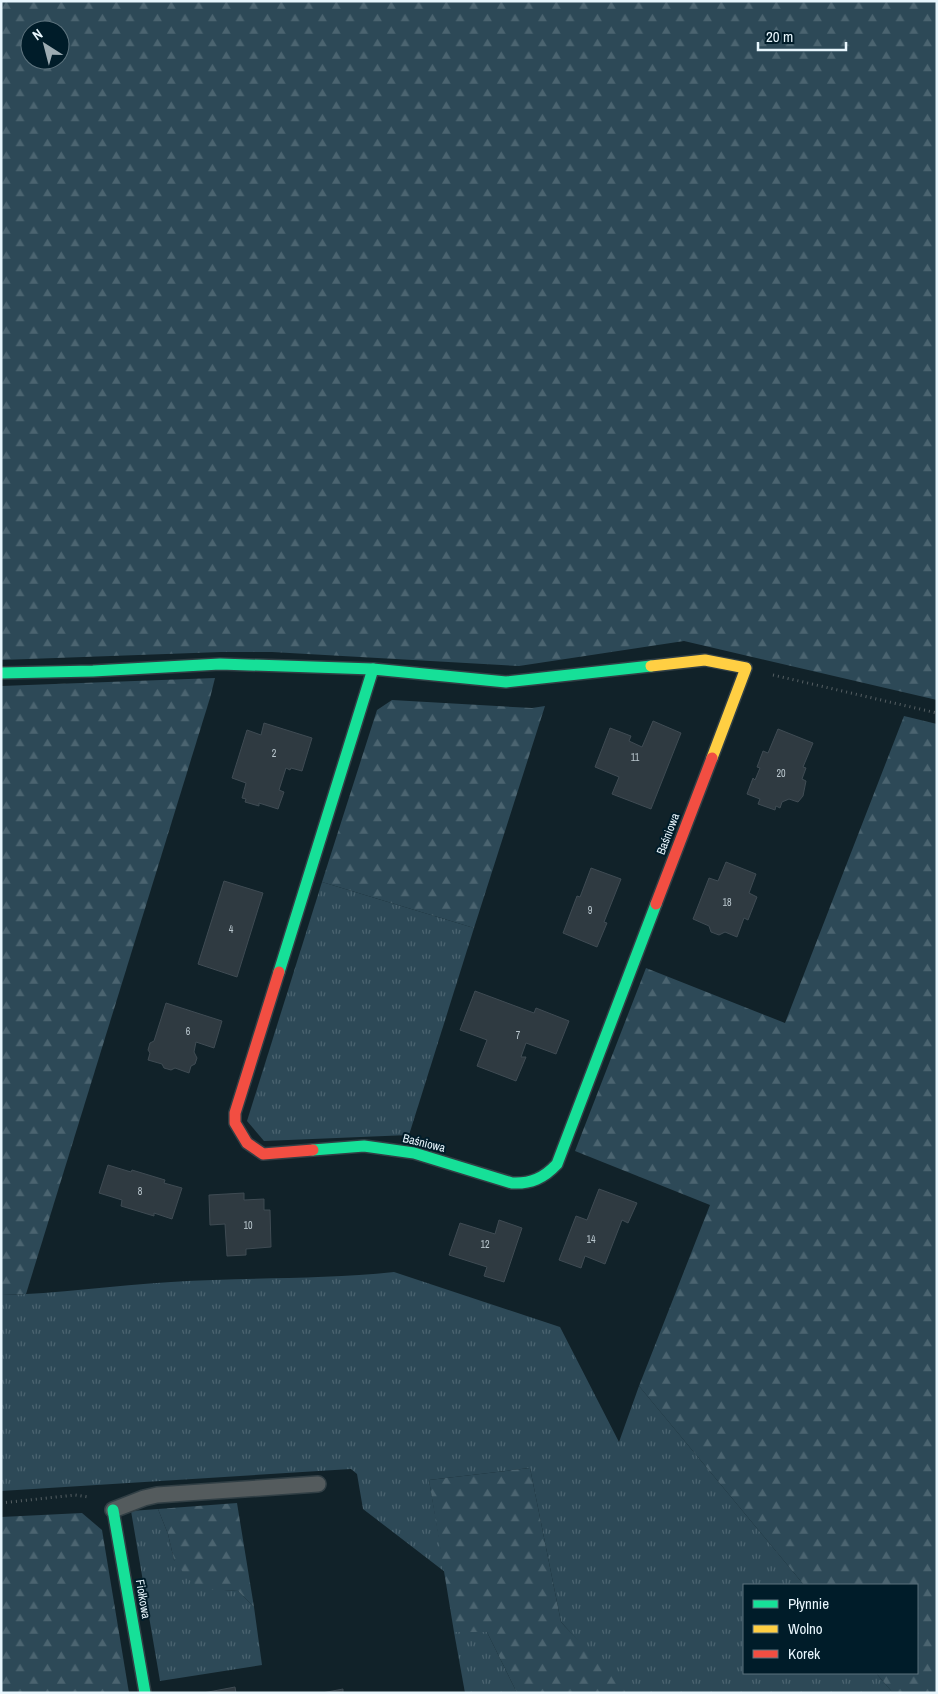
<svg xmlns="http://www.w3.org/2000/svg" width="938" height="1694" font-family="'Archivo Narrow',sans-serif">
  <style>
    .grass { fill: url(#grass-tufts) }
    .forest { fill: url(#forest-firs); fill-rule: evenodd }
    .building { fill: #2f3a41; stroke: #3f4b53 }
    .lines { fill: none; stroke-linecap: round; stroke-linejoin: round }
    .lane-casing { stroke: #313f45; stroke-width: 18 }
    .fast-casing { stroke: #313f45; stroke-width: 14 }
    .slow-casing { stroke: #313f45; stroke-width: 14 }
    .jam-casing { stroke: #313f45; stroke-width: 14 }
    .path { stroke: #565f63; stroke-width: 3; stroke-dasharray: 1 4; stroke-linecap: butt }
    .lane { stroke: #545b5d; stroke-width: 15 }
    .fast { stroke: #16e098; stroke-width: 11 }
    .slow { stroke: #ffcf43; stroke-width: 11 }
    .jam { stroke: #f24e42; stroke-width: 11 }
    .labels { text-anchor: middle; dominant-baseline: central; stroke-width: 4; stroke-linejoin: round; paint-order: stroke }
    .number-label { font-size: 10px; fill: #bac7ce }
    .street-label { font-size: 12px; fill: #e8f6fd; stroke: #001c29 }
  </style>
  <defs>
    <pattern id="grass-tufts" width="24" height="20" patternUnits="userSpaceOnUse" patternTransform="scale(1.25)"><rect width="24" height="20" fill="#2d4957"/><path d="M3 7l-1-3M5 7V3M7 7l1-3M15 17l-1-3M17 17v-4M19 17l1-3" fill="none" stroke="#4b6470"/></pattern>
    <pattern id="forest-firs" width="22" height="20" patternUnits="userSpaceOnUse" patternTransform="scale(1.25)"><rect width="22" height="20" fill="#2d4957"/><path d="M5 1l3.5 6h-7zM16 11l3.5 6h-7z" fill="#4b6470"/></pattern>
  </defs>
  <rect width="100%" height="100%" fill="#112229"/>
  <g class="grass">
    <polygon points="322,882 474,928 409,1135 264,1141 247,1121"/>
    <path d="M394 1272 560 1327 619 1442 639 1386 804 1585H744V1673H876L893 1693H626L561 1622 530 1468 429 1480 445 1572 363 1509 357 1474 351 1469 1 1491V1295C58 1294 114 1285 171 1282 245 1277 320 1280 394 1272Z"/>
    <polygon points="158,1509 168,1534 174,1560 224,1590 238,1591 254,1607 262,1665 160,1681 131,1511"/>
    <polygon points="454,1632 487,1632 517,1693 465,1693"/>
  </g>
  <g class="forest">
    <path d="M1 1H937V700L684 641 519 666 272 652H221L1 660ZM30 30H60V60H30Z"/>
    <polygon points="215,678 210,698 26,1294 1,1295 1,686"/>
    <polygon points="392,700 532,708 545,706 474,928 322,882 377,710"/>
    <polygon points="904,716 937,724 937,1693 893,1693 876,1673 917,1673 917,1585 804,1585 639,1386 710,1205 575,1151 646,968 785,1023"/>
    <path d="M530 1468 561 1622C582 1646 610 1665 626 1693H517L487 1632H454L429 1480Z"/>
    <polygon points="237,1503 254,1607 238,1591 202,1589 188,1579 174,1560 168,1534 158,1509"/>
    <polygon points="82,1513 102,1530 129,1693 1,1693 1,1517"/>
  </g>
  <g class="building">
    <polygon points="653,721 681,733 651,809 612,794 619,777 595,767 610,728 631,736 629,741 642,747"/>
    <polygon points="264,723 312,738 302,771 291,768 290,770 286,768 279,790 284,792 278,809 259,803 259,806 245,802 246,799 242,798 246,783 232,778 247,730 261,735"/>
    <polygon points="778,729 813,743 803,767 806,768 802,779 806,781 803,796 798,802 789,799 782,802 780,808 776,806 775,810 758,804 760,799 747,794 753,778 755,780 760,768 757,767 763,751 768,753"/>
    <polygon points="726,862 756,874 749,893 757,897 748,920 744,918 737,937 725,932 719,935 711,932 709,926 693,919 709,878 718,881"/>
    <polygon points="591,868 621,879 604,922 607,923 597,947 563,933 577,896 580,897"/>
    <polygon points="224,881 263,893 237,977 198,964"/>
    <polygon points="475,991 534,1013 536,1008 569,1021 556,1054 526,1043 521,1057 526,1057 516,1081 477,1066 487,1040 460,1030"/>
    <polygon points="166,1003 222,1021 214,1048 196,1042 194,1052 197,1058 195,1064 191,1066 189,1073 175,1068 171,1070 164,1068 162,1064 148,1060 150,1053 148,1050 150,1043 154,1041"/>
    <polygon points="108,1165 131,1172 132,1170 165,1180 164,1183 182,1188 172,1219 154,1213 154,1216 121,1206 122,1200 99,1193"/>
    <polygon points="599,1189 637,1203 628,1223 622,1220 605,1264 585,1256 581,1268 559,1260 576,1216 587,1220"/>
    <polygon points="244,1193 244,1200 264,1199 264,1210 270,1210 271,1247 246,1249 246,1255 227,1256 225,1224 210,1225 209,1195"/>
    <polygon points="499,1220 522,1228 504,1282 484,1276 487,1267 449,1255 460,1223 495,1234"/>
    <polygon points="235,1687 236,1693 203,1693"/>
    <polygon points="343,1689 343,1693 322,1693"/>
  </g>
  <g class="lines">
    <defs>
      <polyline id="lane" points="113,1510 144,1498 157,1495 318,1484"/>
      <g id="fast">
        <polyline points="1,673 93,671 220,664 373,669 506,682 651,666"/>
        <polyline points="279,972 373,669"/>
        <path d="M313 1150 364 1146 414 1153 512 1183C531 1184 544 1178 557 1164L656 904"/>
        <polyline points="113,1510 145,1693"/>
      </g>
      <polyline id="slow" points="651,666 705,660 746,668 712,758"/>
      <g id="jam">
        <polyline points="656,904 712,758"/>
        <polyline points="279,972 235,1113 235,1123 247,1143 263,1154 313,1150"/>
      </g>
    </defs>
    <use href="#lane" class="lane-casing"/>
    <use href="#fast" class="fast-casing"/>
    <use href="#slow" class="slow-casing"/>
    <use href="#jam" class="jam-casing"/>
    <g class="path">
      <polyline points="773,675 937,713"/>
      <polyline points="1,1503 75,1495 88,1497"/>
    </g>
    <use href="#lane" class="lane"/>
    <use href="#fast" class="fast"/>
    <use href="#slow" class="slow"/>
    <use href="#jam" class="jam"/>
  </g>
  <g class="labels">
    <g class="number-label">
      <text x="274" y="753">2</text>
      <text x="635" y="757">11</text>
      <text x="781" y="773">20</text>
      <text x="727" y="902">18</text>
      <text x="590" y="910">9</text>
      <text x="231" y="929">4</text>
      <text x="188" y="1031">6</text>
      <text x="518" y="1035">7</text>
      <text x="140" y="1191">8</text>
      <text x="248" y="1225">10</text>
      <text x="591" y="1239">14</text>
      <text x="485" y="1244">12</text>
    </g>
    <g class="street-label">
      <text transform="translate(668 834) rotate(-69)">Baśniowa</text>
      <text transform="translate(424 1143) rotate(14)">Baśniowa</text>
      <text transform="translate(143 1599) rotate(80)">Fiołkowa</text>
    </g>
  </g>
  <rect width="938" height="1694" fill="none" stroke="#e8f6fd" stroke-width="5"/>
  <rect x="743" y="1584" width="175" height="90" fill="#001c29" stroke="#5d737e"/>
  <rect x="753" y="1600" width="25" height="8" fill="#16e098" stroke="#5d737e"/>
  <text x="788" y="1609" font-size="15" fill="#e8f6fd">Płynnie</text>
  <rect x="753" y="1625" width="25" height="8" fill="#ffcf43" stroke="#5d737e"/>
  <text x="788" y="1634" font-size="15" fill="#e8f6fd">Wolno</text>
  <rect x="753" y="1650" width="25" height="8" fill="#f24e42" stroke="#5d737e"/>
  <text x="788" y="1659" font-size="15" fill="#e8f6fd">Korek</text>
  <g transform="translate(45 45) rotate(324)"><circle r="24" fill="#001c29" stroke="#5d737e"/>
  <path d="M0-4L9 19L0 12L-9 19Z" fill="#9dacb3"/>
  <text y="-8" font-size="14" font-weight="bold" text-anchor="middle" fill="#e8f6fd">N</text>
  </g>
  <path d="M758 42v8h88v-8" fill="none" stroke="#e8f6fd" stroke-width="2.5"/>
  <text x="766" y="42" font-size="15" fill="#e8f6fd" stroke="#001c29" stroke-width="4" paint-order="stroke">20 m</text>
</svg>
